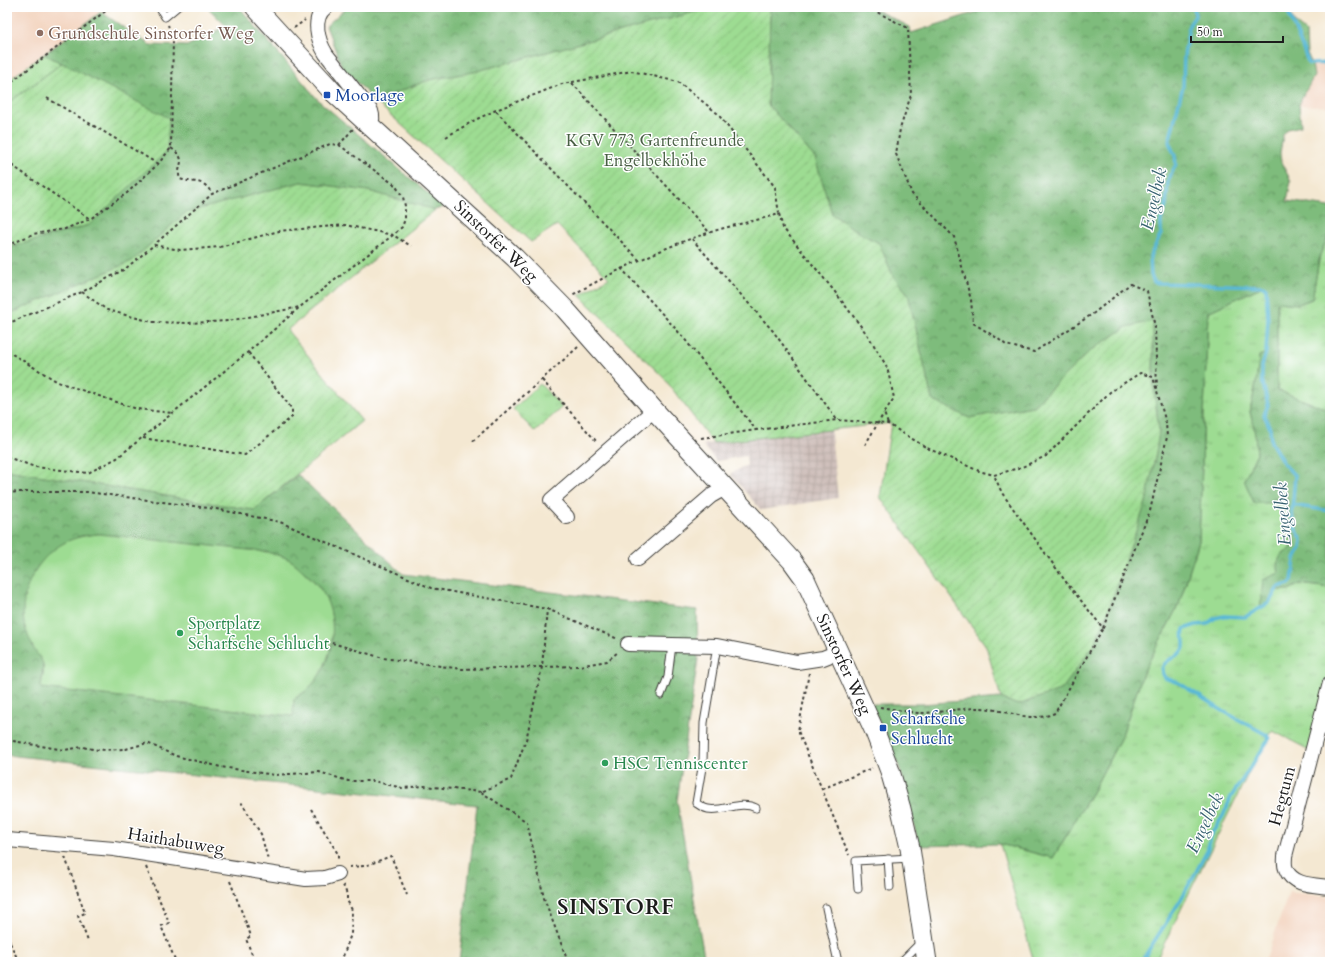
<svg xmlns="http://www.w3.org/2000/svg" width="1337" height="969" font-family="Cardo,serif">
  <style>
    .built { fill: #f3d4bf }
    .industrial { fill: url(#industrial-grid) }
    .grass { fill: url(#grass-tufts); stroke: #5c7c57 }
    .forest { fill: url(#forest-crowns); stroke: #4d6c4c; fill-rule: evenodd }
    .garden { fill: url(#garden-furrows); stroke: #5c7c57 }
    .pitch { fill: #9ddc92; stroke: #5c7c57 }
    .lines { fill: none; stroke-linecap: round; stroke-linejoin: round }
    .stream { stroke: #59b8d7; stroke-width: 3.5 }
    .lane-casing { stroke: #3c3b37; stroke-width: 9 }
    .street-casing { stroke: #3c3b37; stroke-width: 16 }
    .secondary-casing { stroke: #3c3b37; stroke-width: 21 }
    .path { stroke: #3c3b37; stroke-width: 2; stroke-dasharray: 3 3; stroke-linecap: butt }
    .lane { stroke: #fff; stroke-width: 7 }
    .street { stroke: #fff; stroke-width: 14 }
    .secondary { stroke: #fff; stroke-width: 19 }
    .education-dot { fill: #8d6e63; stroke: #fff; stroke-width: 1.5 }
    .transit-dot { fill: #1a4fb4; stroke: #fff; stroke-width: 1.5 }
    .leisure-dot { fill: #2e9e5b; stroke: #fff; stroke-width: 1.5 }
    .labels { text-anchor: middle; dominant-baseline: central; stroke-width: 3; stroke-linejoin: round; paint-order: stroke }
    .education-label { font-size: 17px; fill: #785e54; stroke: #fff; text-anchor: start }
    .transit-label { font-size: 17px; fill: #164399; stroke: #fff; text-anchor: start }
    .park-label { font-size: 17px; fill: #495f45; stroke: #fff }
    .street-label { font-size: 17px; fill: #1c1c1c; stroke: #fff }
    .leisure-label { font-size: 17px; fill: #27864d; stroke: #fff; text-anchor: start }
    .water-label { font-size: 18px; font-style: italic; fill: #376270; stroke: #fff }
    .district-label { font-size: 21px; font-weight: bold; letter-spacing: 1px; fill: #1c1c1c; stroke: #fff }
  </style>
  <defs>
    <pattern id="industrial-grid" width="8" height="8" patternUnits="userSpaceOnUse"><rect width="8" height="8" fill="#cfc0bb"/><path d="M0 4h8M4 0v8" fill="none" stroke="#b1a4a0"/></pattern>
    <pattern id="grass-tufts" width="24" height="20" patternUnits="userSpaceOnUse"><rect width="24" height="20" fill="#9ddc92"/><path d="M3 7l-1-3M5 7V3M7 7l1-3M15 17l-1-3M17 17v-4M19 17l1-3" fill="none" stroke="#87bc7d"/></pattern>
    <pattern id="forest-crowns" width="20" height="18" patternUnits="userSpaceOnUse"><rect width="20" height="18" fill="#7ebc7c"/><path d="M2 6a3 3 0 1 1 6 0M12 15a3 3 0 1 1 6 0" fill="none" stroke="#669865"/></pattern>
    <pattern id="garden-furrows" width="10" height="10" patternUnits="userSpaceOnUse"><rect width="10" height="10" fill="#9ddc92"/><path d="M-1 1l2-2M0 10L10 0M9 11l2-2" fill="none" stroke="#87bc7d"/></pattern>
  </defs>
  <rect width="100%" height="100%" fill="#fff"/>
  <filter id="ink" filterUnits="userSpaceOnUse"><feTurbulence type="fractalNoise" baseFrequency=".025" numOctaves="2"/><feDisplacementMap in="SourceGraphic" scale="8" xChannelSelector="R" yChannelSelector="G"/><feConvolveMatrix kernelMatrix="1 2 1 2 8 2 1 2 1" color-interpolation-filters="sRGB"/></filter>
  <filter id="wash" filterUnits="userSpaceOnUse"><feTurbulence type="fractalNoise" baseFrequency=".012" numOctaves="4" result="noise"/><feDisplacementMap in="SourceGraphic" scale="16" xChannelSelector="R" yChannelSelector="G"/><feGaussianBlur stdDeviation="0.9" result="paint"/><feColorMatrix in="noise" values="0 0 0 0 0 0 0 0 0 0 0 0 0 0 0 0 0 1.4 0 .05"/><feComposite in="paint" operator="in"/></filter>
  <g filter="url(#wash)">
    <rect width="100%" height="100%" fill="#f4e8d2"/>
    <g class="built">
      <polygon points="7,7 107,7 7,81"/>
      <polygon points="1330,63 1330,107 1299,105 1304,93 1307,89 1314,76 1312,64"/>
      <polygon points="1289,892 1330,897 1330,962 1265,961"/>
    </g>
    <polygon class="industrial" points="830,426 838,498 761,510 730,474 747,465 746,456 716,461 703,445 765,434"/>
    <g class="grass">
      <polygon points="44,54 62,63 7,104 7,81"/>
      <polygon points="1330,232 1330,438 1277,390 1277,302 1298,304 1312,299 1320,255"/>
      <polygon points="1263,286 1266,288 1267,291 1268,319 1266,353 1256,383 1250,412 1254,428 1257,453 1244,480 1271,503 1286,491 1292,549 1281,555 1276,590 1289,590 1300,584 1330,588 1330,683 1313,752 1273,731 1268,735 1268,741 1252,766 1155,962 1034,962 1000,844 1053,858 1094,789 1122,735 1143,673 1179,604 1199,541 1208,312"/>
      <polygon points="540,384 562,407 535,432 513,409"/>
    </g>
    <g class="forest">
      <polygon points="207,7 239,7 319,101 444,207 435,210 368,191 301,182 185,213 132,261 7,315 7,248 89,225 168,118 44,54 101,12 150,45 187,46 226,26"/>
      <polygon points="347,7 713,7 474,72 429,80 375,101 342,67 326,26"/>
      <polygon points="770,7 870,7 910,27 911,33 992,7 1286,7 1295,23 1306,32 1307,53 1312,64 1314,76 1307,89 1304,93 1299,105 1301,126 1288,129 1283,135 1280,153 1281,162 1291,181 1287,201 1330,207 1330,232 1320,255 1312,299 1298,304 1277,302 1277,390 1327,409 1327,434 1330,438 1330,588 1300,584 1289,590 1276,590 1269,603 1260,609 1263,580 1279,573 1277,564 1281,555 1292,548 1286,492 1271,503 1254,503 1244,480 1257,453 1254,428 1250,412 1256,383 1259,356 1266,353 1268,319 1267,291 1266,288 1263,286 1208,312 1199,541 1179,604 1143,673 1122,735 1094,789 1053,858 1000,844 919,846 899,766 871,704 922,704 1001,698 1018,705 1062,689 1094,645 1106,617 1146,502 1156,452 1159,431 1153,382 1153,321 1127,327 1090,351 1033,406 969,418 932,400 908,294 893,276 879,243 859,233 832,214 815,158 768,105"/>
      <path d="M7 470 254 510 298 475 403 574 697 610 698 659 677 801 705 962H459L477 805 7 755ZM99 534 267 552C275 555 284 556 290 560 295 563 298 567 302 570 310 577 318 584 323 593 340 622 333 662 311 686 306 692 299 695 294 699L292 716 41 688 43 665 64 543 81 536Z"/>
    </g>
    <g class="garden">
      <polygon points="713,7 770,7 768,105 815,158 832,214 859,233 879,243 893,276 908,294 932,400 969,418 1033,406 1090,351 1127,327 1153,321 1153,382 1159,431 1156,452 1146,502 1106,617 1094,645 1062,689 1018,705 1001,698 986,646 880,497 891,423 713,443 664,378 579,295 609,278 557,225 531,242 375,101 429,80 474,72"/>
      <polygon points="62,63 169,118 167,151 89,225 7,248 7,104"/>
      <polygon points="301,182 368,191 435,210 287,330 362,421 254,510 7,470 7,315 132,261 185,213"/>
    </g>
    <path class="pitch" d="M99 534 267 552C275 555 284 556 290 560 295 563 300 568 304 572 311 578 318 585 323 593 340 622 333 662 311 686 306 692 299 695 294 699L293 716 41 688C41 682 45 671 43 664 42 660 38 655 35 651 31 643 26 632 24 623 19 592 36 558 64 543 75 537 87 535 99 534Z"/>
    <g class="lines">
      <g class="stream">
        <polyline points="1286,7 1309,64 1330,63"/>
        <polyline points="1292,505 1330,511"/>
        <path d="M1141 962 1180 901 1198 868 1207 851 1212 833 1223 816 1231 797 1269 739 1267 735 1223 711 1179 683 1165 678C1154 662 1176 659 1183 650 1186 646 1182 635 1184 629L1196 625 1207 624 1215 618 1224 616 1245 617 1269 603 1278 587 1289 584 1292 581 1295 559 1301 548 1302 540 1293 524 1292 511 1295 476 1284 464 1271 442 1270 428 1264 415 1268 405 1262 379V366L1266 353 1268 319 1266 288 1263 286 1159 283 1154 282 1151 275 1150 256 1161 234V220L1166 206 1168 181 1176 164 1175 156 1169 142 1183 86 1184 56 1188 32 1189 25 1195 16 1194 7"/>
      </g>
    </g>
  </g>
  <g filter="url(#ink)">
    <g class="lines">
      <defs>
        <g id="lane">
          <polyline points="159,7 165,17 177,7"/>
          <path d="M717 646 704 723 703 762 696 803C699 805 703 808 708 809 724 812 740 800 756 808"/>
          <polyline points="661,695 668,677 672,645"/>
          <polyline points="1319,730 1330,732"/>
          <polyline points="888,859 890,887"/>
          <polyline points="858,889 856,861 911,858"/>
          <polyline points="826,908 838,962"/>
          <polyline points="901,962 922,941"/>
        </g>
        <g id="street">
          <path d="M326 7C311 18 318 41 326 54L371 111C373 117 373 120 369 125"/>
          <polyline points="567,517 551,500 654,410"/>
          <polyline points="638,559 711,496 725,488"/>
          <polyline points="628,644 717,646 797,662 823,658 838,652"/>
          <path d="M1330 683 1285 856C1285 860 1284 865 1286 869 1292 886 1315 885 1330 887"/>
          <polyline points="7,840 114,849 306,879 325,878 338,874"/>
        </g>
        <polyline id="secondary" points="255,7 332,91 515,258 565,309 654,410 792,561 805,579 875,732 890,771 901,809 910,848 927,962"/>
      </defs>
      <use href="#lane" class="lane-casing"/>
      <use href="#street" class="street-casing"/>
      <use href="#secondary" class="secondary-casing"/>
      <g class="path">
        <polyline points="867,7 908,28 911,95 900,129 896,154 912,194 954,237 971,300 973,323 997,338 1006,345 1034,352 1094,313 1130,284 1147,291 1155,327 1157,389"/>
        <polyline points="294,28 305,20"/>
        <polyline points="572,83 709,232"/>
        <polyline points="7,85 111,7"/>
        <polyline points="47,98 158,164"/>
        <polyline points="496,111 639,260"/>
        <path d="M446 137 473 121 496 110 562 84 632 71 678 82 717 113 775 187 779 214C756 221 731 225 708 233 660 248 616 271 572 295"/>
        <polyline points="339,145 353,129"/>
        <path d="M171 148C190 161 175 165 180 179 195 184 204 178 212 194"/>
        <polyline points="7,162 90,219"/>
        <polyline points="779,214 783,228 835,292 869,337 887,367 894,398 884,413 888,424"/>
        <polyline points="692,239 773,331 837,420"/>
        <polyline points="7,246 33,234 65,229 90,219 127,193 158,164 171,148 173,38 168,25"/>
        <polyline points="621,268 683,337 756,430 837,420 888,424 927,448 979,471 994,475 1022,467 1046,456 1110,392 1140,373 1153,377 1166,423 1167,437 1150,511 1103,628 1066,582 1002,493 994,475"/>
        <polyline points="82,292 107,310 152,322 189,323 228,321 300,307"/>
        <polyline points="7,324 82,292 125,269 154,245 180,250 220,247 279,231 345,225 393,235 411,246"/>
        <polyline points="7,351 58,382 137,409 172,413"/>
        <polyline points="542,380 597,442"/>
        <polyline points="143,438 245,455 292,417 292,409 248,352"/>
        <polyline points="701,438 756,430"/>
        <polyline points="473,441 578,347"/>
        <polyline points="865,445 884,413"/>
        <polyline points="7,457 35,467 88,473 117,458 248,352 300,307 393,235 402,227 405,219 405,206 403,197 395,185 339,145 330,144 212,194 154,245"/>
        <polyline points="7,493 18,492 87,492 216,509 280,522 431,588 547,609 618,639"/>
        <polyline points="332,643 383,658 462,669 579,666 607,661 618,652"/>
        <polyline points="809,673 798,731 849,855"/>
        <path d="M880 707C893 709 906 712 919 713 940 713 960 708 980 708 1006 709 1030 724 1055 713L1103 628"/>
        <polyline points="7,740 64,750 82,747 98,750 126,749 147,743 176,756 221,767 275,775 319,772 348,781 373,781 402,788 424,786 481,792 511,779 526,740 542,667 547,609"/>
        <polyline points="822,789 872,768"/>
        <polyline points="481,792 527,822 544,898 568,962"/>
        <polyline points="241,802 261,834 268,860"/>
        <polyline points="311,809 338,854 338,861"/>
        <polyline points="65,857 85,913 78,916 88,941"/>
        <polyline points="146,867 169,923 161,926 176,962"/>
        <polyline points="349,867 365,866 391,856 407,895"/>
        <polyline points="230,881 251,936 246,939 255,962"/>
        <polyline points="7,934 10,943 7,945"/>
        <polyline points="10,943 18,960"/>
        <polyline points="7,959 28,962"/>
        <polyline points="341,962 351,934 352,910 347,900 347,894 343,885"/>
      </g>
      <use href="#lane" class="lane"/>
      <use href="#street" class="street"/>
      <use href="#secondary" class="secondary"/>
    </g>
  </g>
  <circle class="education-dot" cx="40" cy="33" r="4"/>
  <g class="transit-dot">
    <rect x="323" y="91" width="8" height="8" rx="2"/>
    <rect x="879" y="724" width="8" height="8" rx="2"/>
  </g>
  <g class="leisure-dot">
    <circle cx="180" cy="633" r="4"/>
    <circle cx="605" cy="763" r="4"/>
  </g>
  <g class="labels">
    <g class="education-label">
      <text x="48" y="33">Grundschule Sinstorfer Weg</text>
    </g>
    <g class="transit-label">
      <text x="335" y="95">Moorlage</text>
      <text x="891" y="718">Scharfsche<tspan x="891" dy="20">Schlucht</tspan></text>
    </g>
    <g class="park-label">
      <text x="655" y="140">KGV 773 Gartenfreunde<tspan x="655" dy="20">Engelbekhöhe</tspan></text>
    </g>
    <g class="street-label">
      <text transform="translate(496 241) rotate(44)">Sinstorfer Weg</text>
      <text transform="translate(844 664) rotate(65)">Sinstorfer Weg</text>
      <text transform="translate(1282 796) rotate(-75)">Hegtum</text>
      <text transform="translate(176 841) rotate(9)">Haithabuweg</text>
    </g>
    <g class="leisure-label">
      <text x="188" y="623">Sportplatz<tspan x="188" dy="20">Scharfsche Schlucht</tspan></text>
      <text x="613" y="763">HSC Tenniscenter</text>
    </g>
    <g class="water-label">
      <text transform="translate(1154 199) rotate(-77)">Engelbek</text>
      <text transform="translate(1283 514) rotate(-94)">Engelbek</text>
      <text transform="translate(1205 823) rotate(-65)">Engelbek</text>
    </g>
    <g class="district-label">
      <text x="616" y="907">SINSTORF</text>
    </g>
  </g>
  <rect width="1337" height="969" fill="none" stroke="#fff" stroke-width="24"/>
  <path d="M1191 36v6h92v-6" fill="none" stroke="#1c1c1c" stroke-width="2"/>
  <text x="1197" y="36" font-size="12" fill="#1c1c1c" stroke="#ffffff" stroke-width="3" paint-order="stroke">50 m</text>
</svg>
